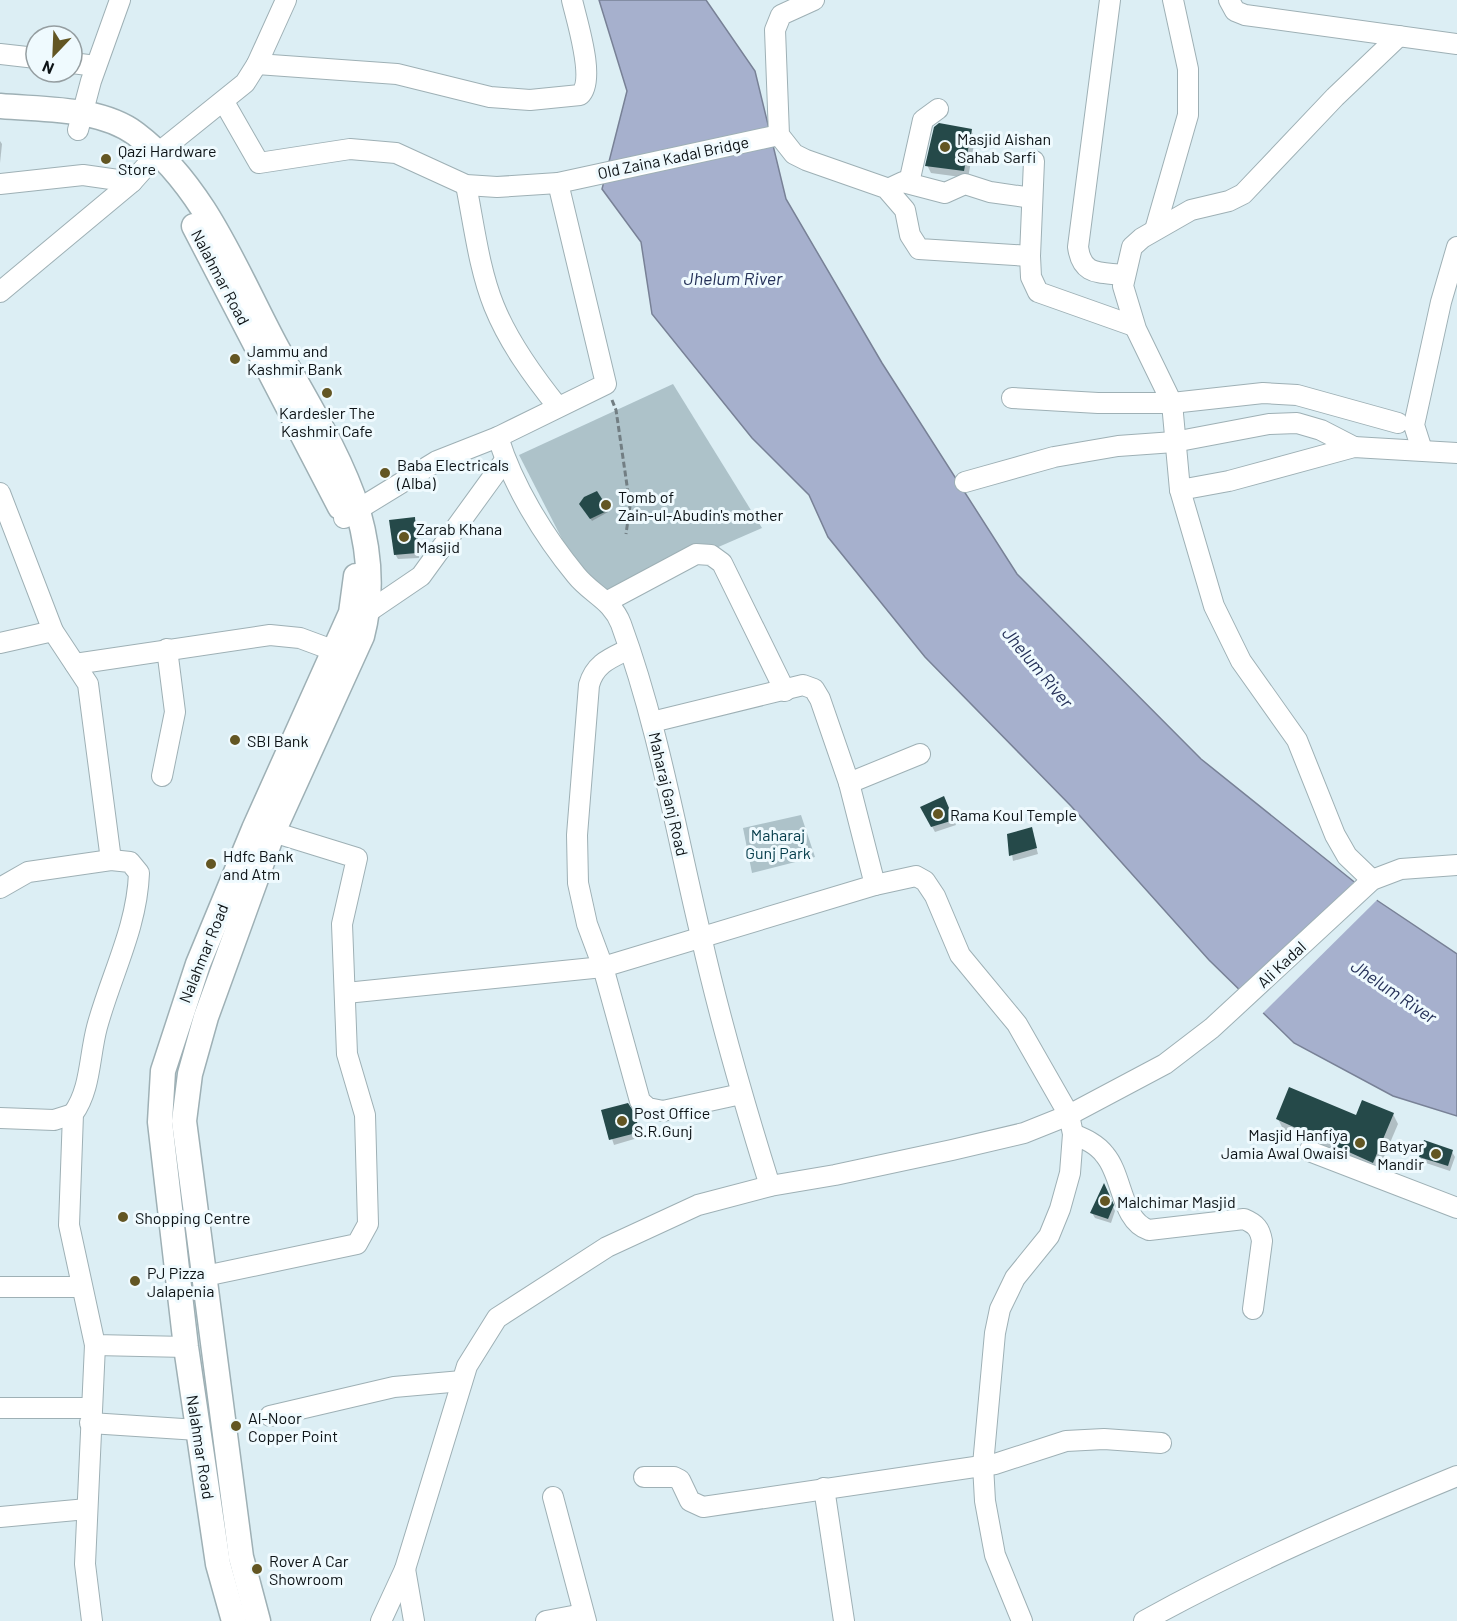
<svg xmlns="http://www.w3.org/2000/svg" width="1457" height="1621" font-family="Barlow,sans-serif">
  <style>
    .green { fill: #adc2c9 }
    .water { fill: #a6b0cd; stroke: #788196; stroke-width: 1.5 }
    .pier { fill: #dceef4 }
    .shadow { fill: #0003 }
    .building { fill: #254949 }
    .lines { fill: none; stroke-linecap: round; stroke-linejoin: round }
    .minor-casing { stroke: #9eb0b5; stroke-width: 22 }
    .major-casing { stroke: #9eb0b5; stroke-width: 27 }
    .path { stroke: #727e83; stroke-width: 3; stroke-dasharray: 6 3; stroke-linecap: butt }
    .minor { stroke: #fff; stroke-width: 20 }
    .major { stroke: #fff; stroke-width: 24 }
    .poi-dot { fill: #635623; stroke: #effafe; stroke-width: 2 }
    .labels { text-anchor: middle; dominant-baseline: central; stroke-width: 6; stroke-linejoin: round; paint-order: stroke }
    .poi-label { font-size: 16px; fill: #0d1316; stroke: #effafe; text-anchor: start }
    .street-label { font-size: 16px; fill: #0d1316; stroke: #effafe }
    .park-label { font-size: 16px; fill: #033b49; stroke: #effafe }
    .water-label { font-size: 18px; font-style: italic; fill: #243058; stroke: #effafe }
  </style>
  <rect width="100%" height="100%" fill="#dceef4"/>
  <g class="green">
    <polygon points="673,384 762,528 606,596 580,574 519,455"/>
    <polygon points="801,815 815,857 752,873 743,828"/>
  </g>
  <polygon class="water" points="599,0 706,0 755,71 786,199 882,363 1017,574 1201,759 1378,901 1457,954 1457,1116 1393,1096 1294,1043 1209,960 1071,806 925,657 828,537 809,495 752,438 652,314 641,242 602,189 627,91"/>
  <polygon class="pier" points="1356,880 1379,898 1261,1015 1240,994"/>
  <g class="shadow">
    <polygon points="971,130 975,139 968,178 931,173 927,165"/>
    <polygon points="0,141 2,144 0,163"/>
    <polygon points="596,493 608,512 592,521 581,504"/>
    <polygon points="414,518 417,523 419,558 398,559 395,554"/>
    <polygon points="946,803 956,825 935,832 922,808"/>
    <polygon points="1031,828 1038,854 1013,861 1009,835"/>
    <polygon points="627,1104 636,1119 641,1137 614,1145 603,1111"/>
    <polygon points="1393,1114 1398,1124 1378,1171 1283,1129 1278,1119"/>
    <polygon points="1452,1152 1455,1157 1450,1171 1423,1162 1420,1157"/>
    <polygon points="1106,1190 1115,1211 1111,1223 1095,1218 1092,1213"/>
  </g>
  <g class="building">
    <polygon points="939,123 972,129 964,171 925,166 934,127"/>
    <polygon points="597,491 609,510 590,519 579,504 584,497"/>
    <polygon points="415,517 417,553 394,555 389,520"/>
    <polygon points="944,796 954,820 931,827 920,807"/>
    <polygon points="1032,827 1037,848 1009,856 1007,834"/>
    <polygon points="1289,1087 1356,1115 1362,1100 1394,1113 1373,1163 1276,1119"/>
    <polygon points="628,1103 634,1112 640,1132 609,1140 601,1110"/>
    <polygon points="1424,1140 1453,1150 1448,1166 1419,1157"/>
    <polygon points="1104,1183 1114,1205 1108,1219 1090,1213"/>
  </g>
  <g class="lines">
    <defs>
      <g id="minor">
        <polyline points="814,0 781,15 775,30 779,135 794,154 806,160 886,188 905,210 910,235 919,249 1030,256 1031,277 1038,292 1134,326"/>
        <path d="M1110 0 1078 247C1082 276 1099 272 1123 275"/>
        <polyline points="1229,0 1235,11 1245,15 1457,44"/>
        <polyline points="0,54 36,58"/>
        <polyline points="72,63 96,66"/>
        <path d="M257 64 397 74 490 97 530 100 580 95C596 80 577 22 572 0"/>
        <polyline points="224,102 259,163 350,149 396,153 466,185 497,187 558,183 779,135"/>
        <polyline points="78,130 91,81 120,0"/>
        <polyline points="158,153 245,83 257,64 286,0"/>
        <polyline points="909,183 923,120 938,109"/>
        <polyline points="0,184 83,175 132,182"/>
        <path d="M466 185C474 225 479 269 494 306 509 343 533 376 558 407"/>
        <polyline points="888,189 903,182 945,193 965,184 990,192 1032,198"/>
        <polyline points="1155,230 1188,115 1188,69 1173,0"/>
        <polyline points="1030,256 1034,161"/>
        <polyline points="0,292 132,182 148,164"/>
        <polyline points="1012,398 1098,403 1172,403 1263,393 1297,395 1398,423"/>
        <path d="M498 437C513 486 544 536 576 575 591 594 612 600 621 624 658 725 676 832 701 936 720 1020 744 1103 770 1186"/>
        <polyline points="1422,450 1414,425 1441,302 1457,247"/>
        <polyline points="965,482 1054,457 1118,446 1174,442 1269,424 1297,423 1321,430 1354,447"/>
        <polyline points="1180,490 1229,481 1354,447 1457,453"/>
        <polyline points="0,493 53,631 88,684 111,860"/>
        <polyline points="344,518 437,461 498,437 606,384 558,183"/>
        <polyline points="608,601 696,554 711,555 722,563 785,691"/>
        <polyline points="368,612 421,576 505,460"/>
        <polyline points="0,643 53,631"/>
        <path d="M629 649C611 658 595 663 589 685L577 835 578 883 587 924 603 967 640 1101 648 1108 663 1111 741 1094"/>
        <polyline points="75,664 270,635 300,638 346,655"/>
        <polyline points="162,776 175,712 167,649"/>
        <polyline points="849,783 920,754"/>
        <polyline points="1372,880 1347,856 1335,835 1297,740 1241,661 1214,606 1180,490 1172,403 1136,329 1123,286 1132,247 1142,238 1191,210 1229,201 1243,194 1335,97 1399,36"/>
        <polyline points="875,885 916,876 925,881 935,896 960,955 1017,1024 1069,1115 1073,1134 1070,1173 1060,1209 1049,1236 1015,1278 1000,1309 995,1333 983,1465 985,1501 995,1555 1022,1621"/>
        <path d="M0 888 28 872 111 860 130 862 139 873C137 928 111 975 97 1027 89 1057 91 1089 73 1114L69 1225 95 1345 186 1347"/>
        <polyline points="346,993 603,967 875,885 849,783 820,699 814,689 803,685 652,722"/>
        <polyline points="0,1118 54,1120 73,1114"/>
        <path d="M1073 1134C1085 1139 1097 1144 1105 1155 1123 1176 1121 1221 1149 1230L1244 1219C1256 1224 1260 1229 1262 1241L1253 1309"/>
        <polyline points="1309,1151 1457,1208"/>
        <polyline points="205,1276 357,1244 368,1224 365,1115 347,1054 342,924 357,858 273,832"/>
        <polyline points="0,1287 81,1287"/>
        <polyline points="0,1408 91,1408"/>
        <polyline points="270,1416 394,1387 462,1381"/>
        <polyline points="90,1423 198,1430"/>
        <polyline points="644,1477 674,1477 680,1480 690,1501 703,1507 995,1464 1066,1441 1104,1439 1161,1443"/>
        <polyline points="824,1488 844,1621"/>
        <polyline points="553,1497 586,1621"/>
        <polyline points="0,1517 87,1509"/>
        <polyline points="405,1569 414,1621"/>
        <polyline points="92,1621 85,1564 95,1345"/>
        <polyline points="381,1621 405,1569 467,1366 497,1318 607,1247 698,1205 770,1186 835,1175 952,1150 1024,1133 1069,1115 1165,1064 1212,1028 1372,880 1401,869 1457,865"/>
        <polyline points="546,1621 583,1614"/>
        <path d="M1144 1621C1245 1565 1350 1520 1457 1476"/>
      </g>
      <g id="major">
        <path d="M0 106C43 110 100 107 136 134 206 187 237 274 277 348 306 401 340 454 358 511 370 553 373 594 362 636L273 832 206 1017 190 1074 184 1121 241 1557 258 1621"/>
        <polyline points="194,226 340,507"/>
        <polyline points="234,1621 218,1564 186,1347 160,1122 163,1071 198,964 254,829 351,613 356,576"/>
      </g>
    </defs>
    <use href="#minor" class="minor-casing"/>
    <use href="#major" class="major-casing"/>
    <polyline class="path" points="612,400 616,410 630,506 626,534"/>
    <use href="#minor" class="minor"/>
    <use href="#major" class="major"/>
  </g>
  <g class="poi-dot">
    <circle cx="945" cy="147" r="6"/>
    <circle cx="106" cy="159" r="6"/>
    <circle cx="235" cy="359" r="6"/>
    <circle cx="327" cy="393" r="6"/>
    <circle cx="385" cy="473" r="6"/>
    <circle cx="606" cy="505" r="6"/>
    <circle cx="404" cy="537" r="6"/>
    <circle cx="235" cy="740" r="6"/>
    <circle cx="938" cy="814" r="6"/>
    <circle cx="211" cy="864" r="6"/>
    <circle cx="622" cy="1121" r="6"/>
    <circle cx="1360" cy="1143" r="6"/>
    <circle cx="1436" cy="1154" r="6"/>
    <circle cx="1105" cy="1201" r="6"/>
    <circle cx="123" cy="1217" r="6"/>
    <circle cx="135" cy="1281" r="6"/>
    <circle cx="236" cy="1426" r="6"/>
    <circle cx="257" cy="1569" r="6"/>
  </g>
  <g class="labels">
    <g class="poi-label">
      <text x="957" y="138">Masjid Aishan<tspan x="957" dy="18">Sahab Sarfi</tspan></text>
      <text x="118" y="150">Qazi Hardware<tspan x="118" dy="18">Store</tspan></text>
      <text x="247" y="350">Jammu and<tspan x="247" dy="18">Kashmir Bank</tspan></text>
      <text x="327" y="412" text-anchor="middle">Kardesler The<tspan x="327" dy="18">Kashmir Cafe</tspan></text>
      <text x="397" y="464">Baba Electricals<tspan x="397" dy="18">(Alba)</tspan></text>
      <text x="618" y="496">Tomb of<tspan x="618" dy="18">Zain-ul-Abudin's mother</tspan></text>
      <text x="416" y="528">Zarab Khana<tspan x="416" dy="18">Masjid</tspan></text>
      <text x="247" y="740">SBI Bank</text>
      <text x="950" y="814">Rama Koul Temple</text>
      <text x="223" y="855">Hdfc Bank<tspan x="223" dy="18">and Atm</tspan></text>
      <text x="634" y="1112">Post Office<tspan x="634" dy="18">S.R.Gunj</tspan></text>
      <text x="1348" y="1134" text-anchor="end">Masjid Hanfiya<tspan x="1348" dy="18">Jamia Awal Owaisi</tspan></text>
      <text x="1424" y="1145" text-anchor="end">Batyar<tspan x="1424" dy="18">Mandir</tspan></text>
      <text x="1117" y="1201">Malchimar Masjid</text>
      <text x="135" y="1217">Shopping Centre</text>
      <text x="147" y="1272">PJ Pizza<tspan x="147" dy="18">Jalapenia</tspan></text>
      <text x="248" y="1417">Al-Noor<tspan x="248" dy="18">Copper Point</tspan></text>
      <text x="269" y="1560">Rover A Car<tspan x="269" dy="18">Showroom</tspan></text>
    </g>
    <g class="street-label">
      <text transform="translate(673 157) rotate(-12)">Old Zaina Kadal Bridge</text>
      <text transform="translate(221 277) rotate(62)">Nalahmar Road</text>
      <text transform="translate(669 794) rotate(77)">Maharaj Ganj Road</text>
      <text transform="translate(203 953) rotate(-68)">Nalahmar Road</text>
      <text transform="translate(1281 964) rotate(-43)">Ali Kadal</text>
      <text transform="translate(201 1447) rotate(81)">Nalahmar Road</text>
    </g>
    <g class="park-label">
      <text x="778" y="834">Maharaj<tspan x="778" dy="18">Gunj Park</tspan></text>
    </g>
    <g class="water-label">
      <text x="733" y="278">Jhelum River</text>
      <text transform="translate(1038 667) rotate(50)">Jhelum River</text>
      <text transform="translate(1394 991) rotate(34)">Jhelum River</text>
    </g>
  </g>
  <g transform="translate(54 54) rotate(203)"><circle r="28" fill="#effafe" stroke="#959ea1" stroke-width="1.5"/>
  <path d="M0-4.5L10 22L0 15L-10 22Z" fill="#635623"/>
  <text y="-9" font-size="16" font-weight="bold" text-anchor="middle" fill="#0d1316">N</text>
  </g>
</svg>
